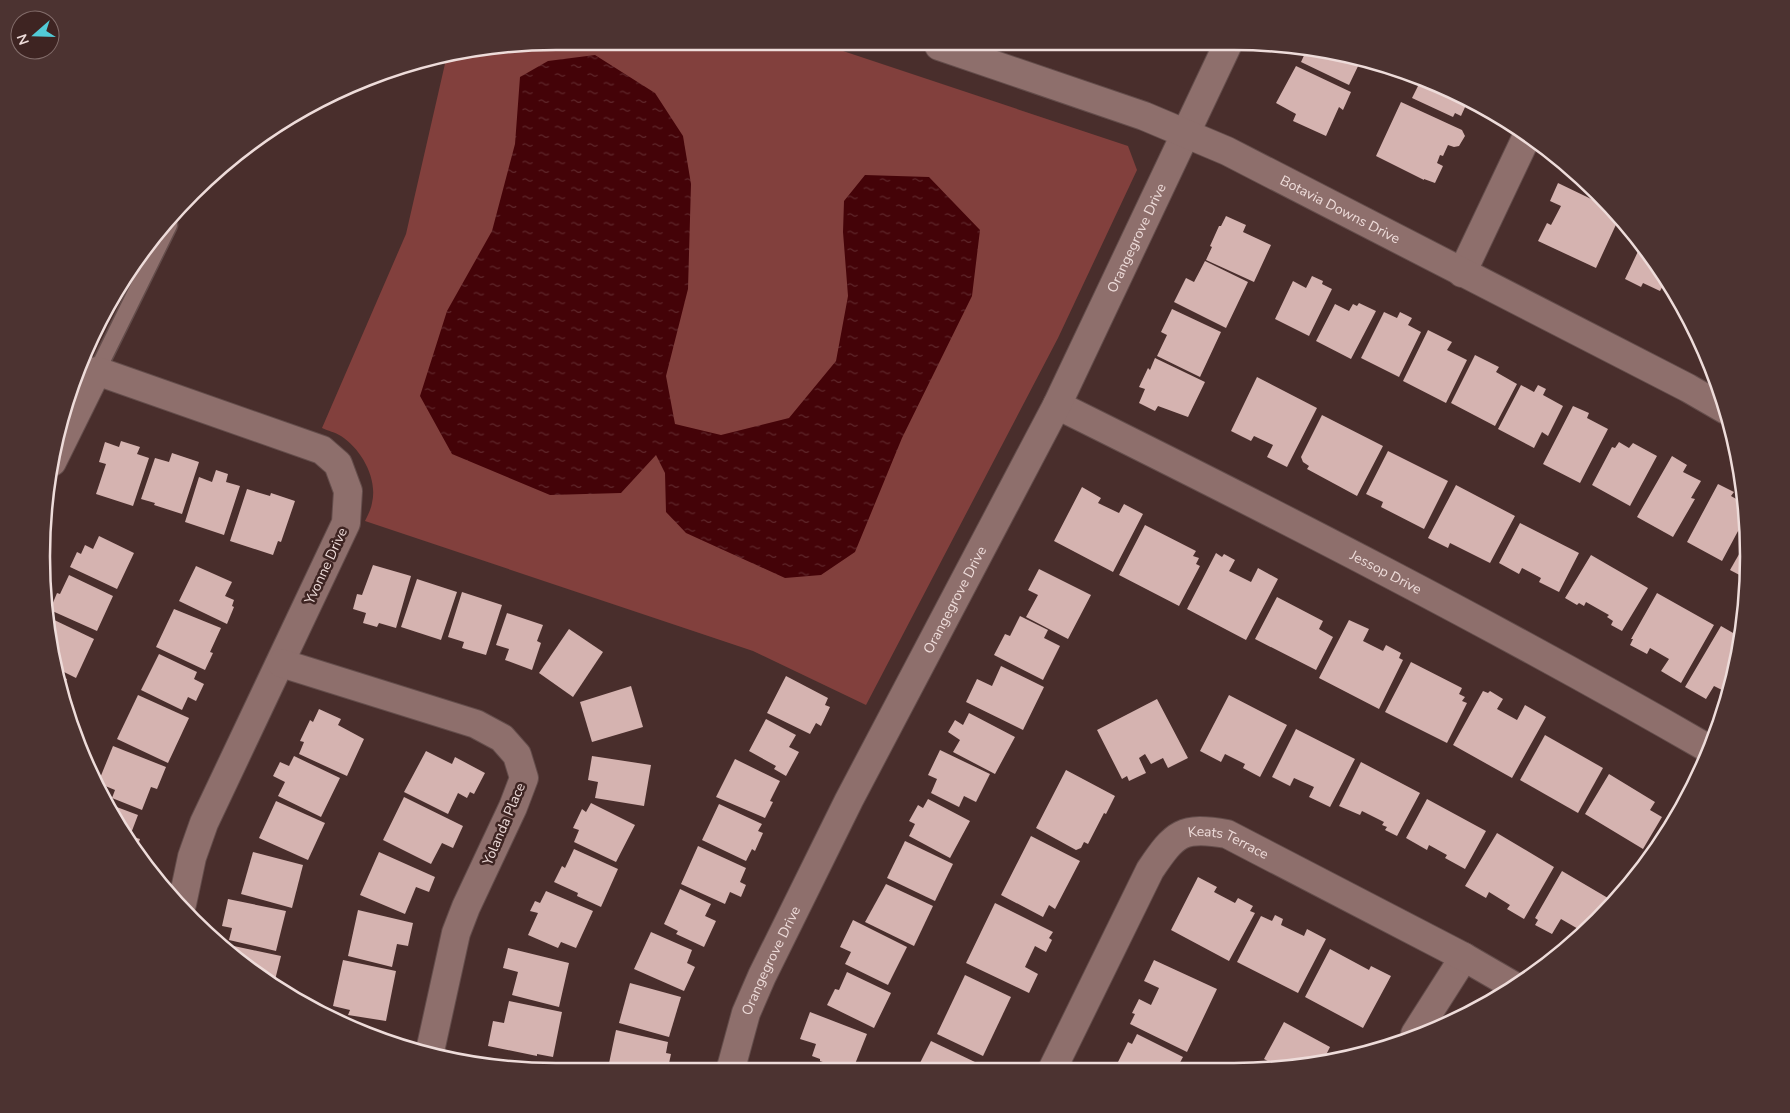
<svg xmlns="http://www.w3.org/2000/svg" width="1790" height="1113" font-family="'Nunito Sans',sans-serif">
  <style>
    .green { fill: #82403d }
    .water { fill: url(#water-ripples) }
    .building { fill: #d5b3b0 }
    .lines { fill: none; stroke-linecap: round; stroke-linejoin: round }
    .lane-casing { stroke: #644d4b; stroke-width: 19 }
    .street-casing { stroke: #644d4b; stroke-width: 30 }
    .secondary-casing { stroke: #644d4b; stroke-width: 30 }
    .lane { stroke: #8e6f6c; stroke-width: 16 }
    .street { stroke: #8e6f6c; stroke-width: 28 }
    .secondary { stroke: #8e6f6c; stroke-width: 28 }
    .labels { text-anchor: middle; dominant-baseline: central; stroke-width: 5; stroke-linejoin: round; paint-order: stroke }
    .street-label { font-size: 14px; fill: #eedcda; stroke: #3e2422 }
    .rim { fill: none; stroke: #eedcda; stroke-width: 2.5 }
  </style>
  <defs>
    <pattern id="water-ripples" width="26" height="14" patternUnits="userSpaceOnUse" patternTransform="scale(1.25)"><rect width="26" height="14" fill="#440308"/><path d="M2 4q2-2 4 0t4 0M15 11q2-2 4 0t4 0" fill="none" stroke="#5f272b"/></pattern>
  </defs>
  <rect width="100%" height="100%" fill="#492e2c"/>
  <path class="green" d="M489 46H828L1128 146 1137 170 1058 338 866 705 753 651 365 521C368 515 371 509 372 503 378 478 361 449 341 436 335 432 328 431 322 428L406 234 447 55Z"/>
  <polygon class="water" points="595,55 655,93 683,136 691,184 688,289 666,376 675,424 721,435 789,418 836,361 848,296 843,232 844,201 865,175 929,177 980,230 972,296 902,438 855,552 821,575 785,578 686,533 666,512 665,473 656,455 621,493 550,495 452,454 420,396 447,311 492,231 515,144 520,77 548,61"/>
  <g class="building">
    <polygon points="1303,47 1360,62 1349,85 1301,62 1307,49"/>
    <polygon points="1296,66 1351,92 1343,110 1339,107 1326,136 1293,121 1296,114 1276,103"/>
    <polygon points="1422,78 1430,80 1469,103 1468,106 1466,105 1461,116 1455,113 1453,117 1412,98"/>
    <polygon points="1401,102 1462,130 1465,136 1459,146 1454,147 1448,145 1443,156 1440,155 1437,163 1443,166 1435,183 1424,179 1424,180 1376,156"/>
    <polygon points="1577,175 1590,188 1574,181"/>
    <polygon points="1558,183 1612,209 1620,216 1596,268 1538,241 1547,223 1551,225 1561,206 1550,201"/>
    <polygon points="1226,216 1246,225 1243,232 1271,245 1254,282 1206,260 1212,247 1210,246 1219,226 1221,226"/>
    <polygon points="1641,245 1666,280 1660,291 1643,283 1641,287 1625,279"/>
    <polygon points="1205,261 1248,282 1226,328 1174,302 1186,278 1194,282"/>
    <polygon points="1312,276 1323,281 1322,284 1332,289 1309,336 1275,319 1293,281 1306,288"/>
    <polygon points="1359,303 1376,311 1351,359 1316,341 1335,304 1349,311 1353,304 1357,306"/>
    <polygon points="1172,309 1221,332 1200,377 1157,356 1167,335 1161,332"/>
    <polygon points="1384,312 1397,318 1400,312 1412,318 1408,325 1421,332 1399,377 1361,358"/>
    <polygon points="1428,330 1452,342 1447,350 1467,360 1446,403 1403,381"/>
    <polygon points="1475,355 1499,367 1496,372 1517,384 1495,426 1451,403"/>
    <polygon points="1155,358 1205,382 1188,417 1158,406 1155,411 1139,403 1145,389 1139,387 1148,368 1150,370"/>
    <polygon points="1257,377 1317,408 1287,467 1267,457 1273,445 1254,436 1251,441 1231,431"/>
    <polygon points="1521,385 1534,392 1538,385 1546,389 1543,395 1563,406 1548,436 1542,432 1534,448 1498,429"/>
    <polygon points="1573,406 1589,413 1587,418 1608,429 1580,483 1543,464"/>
    <polygon points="1322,415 1383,446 1357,496 1307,469 1309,466 1303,462 1301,457"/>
    <polygon points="121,441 140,447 137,454 149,458 133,506 96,494 106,464 99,462 105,442 119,447"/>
    <polygon points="1619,442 1629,448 1633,443 1657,456 1630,506 1592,485 1612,447 1615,448"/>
    <polygon points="1388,451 1448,481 1424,529 1381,507 1383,502 1366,494"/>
    <polygon points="172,453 199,462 182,514 154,505 155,503 141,499 155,458 169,462"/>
    <polygon points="1672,456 1687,465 1683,472 1701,481 1691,498 1695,499 1673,537 1637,517"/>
    <polygon points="216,470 228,474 226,482 240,486 224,535 185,522 199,477 212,482"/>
    <polygon points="1718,484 1734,492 1731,496 1745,504 1745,518 1722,561 1687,542"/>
    <polygon points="1456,485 1515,516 1490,563 1450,543 1448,548 1428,538"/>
    <polygon points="1082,487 1101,498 1098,503 1119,513 1124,504 1143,514 1113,572 1054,541"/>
    <polygon points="247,489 270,496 271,493 295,501 281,542 278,541 273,555 230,541"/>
    <polygon points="1520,523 1579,553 1559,592 1539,582 1541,578 1522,568 1519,574 1499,563"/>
    <polygon points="1145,525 1196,551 1193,556 1199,558 1196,564 1200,566 1179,606 1119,575"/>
    <polygon points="99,536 134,553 117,589 70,567 77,552 81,554 85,545 93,549"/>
    <polygon points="1746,542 1747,579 1730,570"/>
    <polygon points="1216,553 1222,557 1224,554 1235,560 1229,571 1251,582 1258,568 1278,579 1246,640 1187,609"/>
    <polygon points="1591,555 1648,588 1622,631 1611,625 1613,621 1607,617 1609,615 1586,602 1584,606 1579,603 1577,605 1565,598"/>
    <polygon points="373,565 411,576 396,628 379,623 377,627 363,623 366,613 353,609 357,594 362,595"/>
    <polygon points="196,566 232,582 225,596 234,600 232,606 234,607 227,624 179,601"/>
    <polygon points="1039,569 1091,595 1068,639 1026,617 1038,595 1028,590"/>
    <polygon points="69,575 113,596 97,631 50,610 57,593 60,594"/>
    <polygon points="417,579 457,592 441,640 401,627"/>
    <polygon points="462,592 502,605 486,655 462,648 464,642 448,637"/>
    <polygon points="1657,593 1714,625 1681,683 1661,671 1669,659 1650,648 1647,654 1630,645 1633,639 1631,639"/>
    <polygon points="1277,597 1323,621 1319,629 1333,637 1316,670 1255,639"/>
    <polygon points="174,609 221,628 210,652 213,653 205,670 156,647"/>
    <polygon points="507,613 543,625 537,641 541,643 532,670 505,660 509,649 496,645"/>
    <polygon points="1020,616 1048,630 1044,638 1060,646 1043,680 994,655 1005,634 1010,636"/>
    <polygon points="48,617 94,639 76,678 56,668 46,624"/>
    <polygon points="1349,620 1369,629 1363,641 1383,651 1386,645 1401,653 1399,658 1403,660 1379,709 1319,678"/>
    <polygon points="1721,626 1740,637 1731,690 1730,694 1714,686 1706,699 1685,687"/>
    <polygon points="569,629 603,652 573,697 539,673"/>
    <polygon points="159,654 197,672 194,679 204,684 196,701 188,697 182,710 141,690"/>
    <polygon points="1411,662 1462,688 1459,694 1465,697 1462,701 1467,703 1447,743 1385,712"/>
    <polygon points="1001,666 1044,687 1023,730 966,702 977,679 992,686"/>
    <polygon points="57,675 67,679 61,692 59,679"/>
    <polygon points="786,676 828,698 825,705 830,707 821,726 816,723 810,734 767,713"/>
    <polygon points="631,686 643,727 592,742 580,702"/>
    <polygon points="1483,691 1488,693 1490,691 1503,699 1497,709 1517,720 1525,705 1546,717 1512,778 1453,745"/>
    <polygon points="138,695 189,718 168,763 117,739"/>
    <polygon points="1229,695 1287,725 1260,777 1243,768 1245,764 1225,754 1221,762 1200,751"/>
    <polygon points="1157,699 1188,758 1168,768 1163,758 1151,764 1145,754 1139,758 1146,773 1129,781 1127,776 1122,779 1097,730"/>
    <polygon points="319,709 341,719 338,725 364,739 347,776 299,754 304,742 300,741 310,720 313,722"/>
    <polygon points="969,713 1015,737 995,774 953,752 960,740 948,732 955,720 963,725"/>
    <polygon points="766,719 796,735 789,747 799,752 786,776 774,769 776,766 749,751"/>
    <polygon points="1296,729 1355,759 1330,807 1309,797 1314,787 1294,778 1290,786 1272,777"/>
    <polygon points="1545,735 1603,768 1578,813 1520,780"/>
    <polygon points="113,746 166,767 157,789 151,787 142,810 112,798 115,790 98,783"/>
    <polygon points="940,750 990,774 976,802 964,796 959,807 931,793 937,779 928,775"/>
    <polygon points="426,751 452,764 455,757 485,773 474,794 470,792 467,798 458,793 448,814 404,792"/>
    <polygon points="294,756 340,778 321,817 278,796 285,782 273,776 280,762 289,766"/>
    <polygon points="592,756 651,765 644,806 595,798 598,782 588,780"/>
    <polygon points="735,759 780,781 770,801 773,802 765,818 716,797"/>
    <polygon points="1361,762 1420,793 1397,836 1385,830 1387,827 1382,825 1384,822 1362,811 1360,815 1339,806"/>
    <polygon points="1066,770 1115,796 1106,814 1104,813 1088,844 1084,842 1081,848 1076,850 1036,828"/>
    <polygon points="1609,774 1655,802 1650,810 1662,817 1643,849 1585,814"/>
    <polygon points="404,797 463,826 453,848 442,843 431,864 383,840"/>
    <polygon points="928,799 970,821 950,858 909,836 915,824 909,821 918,805 923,808"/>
    <polygon points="1427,799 1486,831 1465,869 1445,858 1447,855 1429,845 1427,850 1406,838"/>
    <polygon points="276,801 325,823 308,860 259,838"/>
    <polygon points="106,803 138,815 130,836 140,839 136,851"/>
    <polygon points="591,803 635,825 616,862 574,842 579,830 573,828 582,809 586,812"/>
    <polygon points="719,804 762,824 758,831 763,833 755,851 752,849 746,861 702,840"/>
    <polygon points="1675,812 1678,813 1654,851 1653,850"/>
    <polygon points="1497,833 1554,867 1524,919 1507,909 1510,905 1489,892 1486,898 1465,886"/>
    <polygon points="1031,836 1080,861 1055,909 1049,905 1043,917 1001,895"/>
    <polygon points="905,841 953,864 935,901 887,878"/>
    <polygon points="698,846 746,868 740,882 746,885 741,897 730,892 725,904 681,884"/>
    <polygon points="574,849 618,869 601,907 577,896 578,893 554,882 562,866 565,868"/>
    <polygon points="253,852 303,865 292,908 241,894"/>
    <polygon points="379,852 435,877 429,892 416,887 405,914 360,895"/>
    <polygon points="1562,871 1613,901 1571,945 1580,930 1561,919 1552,934 1535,925 1538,920 1535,918"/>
    <polygon points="1198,877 1217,887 1214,892 1235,903 1238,898 1253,906 1250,911 1255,913 1229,961 1171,930"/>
    <polygon points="886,884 933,906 914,946 865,922"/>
    <polygon points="680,889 711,904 705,916 716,921 704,947 676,934 678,931 664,924"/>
    <polygon points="546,891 593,911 576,948 561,942 558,948 528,935 538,913 530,911 535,901 540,903"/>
    <polygon points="228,899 286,911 276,951 229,940 232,928 222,926"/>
    <polygon points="995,903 1053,932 1049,938 1052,940 1046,952 1035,946 1025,967 1038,974 1029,993 966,963"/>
    <polygon points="358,910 413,923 408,946 397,944 392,967 348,956"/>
    <polygon points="1275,915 1283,919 1281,925 1304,936 1307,929 1326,939 1298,993 1237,962 1261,916 1272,921"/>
    <polygon points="853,920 907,947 888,985 845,964 851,952 840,947"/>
    <polygon points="651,932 692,950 687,963 695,967 684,991 634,969"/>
    <polygon points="229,945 281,956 274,984 243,965 228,950"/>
    <polygon points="508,948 569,963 559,1007 512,995 518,972 503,968"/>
    <polygon points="1330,949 1369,970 1371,966 1391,976 1363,1028 1305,997"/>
    <polygon points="343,960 396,971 386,1021 348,1015 350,1010 333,1006"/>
    <polygon points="1154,960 1217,989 1187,1052 1130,1024 1135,1014 1132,1013 1139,999 1151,1005 1159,988 1144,981"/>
    <polygon points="847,972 891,993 874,1028 827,1005 835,989 839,990"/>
    <polygon points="965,975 1011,997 983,1056 937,1034"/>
    <polygon points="630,983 681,997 669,1037 619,1023"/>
    <polygon points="509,1001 562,1012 553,1057 537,1054 537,1056 488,1046 493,1021 504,1023"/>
    <polygon points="810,1012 867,1034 853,1069 842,1069 820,1061 820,1059 812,1056 816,1044 800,1039"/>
    <polygon points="1284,1022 1330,1047 1323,1061 1281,1068 1264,1059"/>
    <polygon points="616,1030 668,1042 666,1053 671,1054 668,1068 608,1068"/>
    <polygon points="1137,1034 1183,1057 1176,1070 1114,1070 1128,1042 1132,1044"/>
    <polygon points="931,1041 977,1063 974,1069 917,1069"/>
    <polygon points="1256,1062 1262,1065 1271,1070 1251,1071"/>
    <polygon points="804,1063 822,1068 821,1069 803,1069"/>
  </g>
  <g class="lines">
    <defs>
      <polyline id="lane" points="97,371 169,225"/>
      <g id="street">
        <polyline points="1462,273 1527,136"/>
        <path id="s1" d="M1057 405C1277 514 1496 626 1709 749"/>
        <polyline points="52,462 97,371 322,450 338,464 348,491 346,523 204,823 192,857 182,904"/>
        <polyline points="281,663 476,724 502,738 517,755 524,778 513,807 466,907 456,933 430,1051"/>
        <polyline points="1415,1034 1464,957"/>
        <path id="s2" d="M731 1068 746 1013 762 976 849 800 1057 405 1227 46"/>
        <path id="s3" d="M1052 1070 1150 870C1175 833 1182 826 1227 834L1464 957 1514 986"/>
      </g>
      <g id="secondary">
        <path id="s4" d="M939 46 1144 116 1227 151 1688 388 1726 410"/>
      </g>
    </defs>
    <use href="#lane" class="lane-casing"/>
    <use href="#street" class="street-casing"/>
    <use href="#secondary" class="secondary-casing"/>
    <use href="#lane" class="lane"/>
    <use href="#street" class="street"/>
    <use href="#secondary" class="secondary"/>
  </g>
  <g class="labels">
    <g class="street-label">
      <text stroke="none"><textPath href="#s4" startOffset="434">Botavia Downs Drive</textPath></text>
      <text stroke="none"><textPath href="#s2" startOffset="925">Orangegrove Drive</textPath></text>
      <text transform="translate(326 566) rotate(-65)">Yvonne Drive</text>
      <text stroke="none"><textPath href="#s1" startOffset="369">Jessop Drive</textPath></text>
      <text stroke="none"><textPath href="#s2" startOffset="520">Orangegrove Drive</textPath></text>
      <text transform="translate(504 824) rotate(-67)">Yolanda Place</text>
      <text stroke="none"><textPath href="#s3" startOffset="320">Keats Terrace</textPath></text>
      <text stroke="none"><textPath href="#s2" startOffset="115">Orangegrove Drive</textPath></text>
    </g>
  </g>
  <path d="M0 0H1790V1113H0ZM556 50H1234A506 506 0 0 1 1740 556V557A506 506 0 0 1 1234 1063H556A506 506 0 0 1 50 557V556A506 506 0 0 1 556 50Z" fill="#4c3331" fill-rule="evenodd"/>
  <path class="rim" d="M556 50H1234A506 506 0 0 1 1740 556V557A506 506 0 0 1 1234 1063H556A506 506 0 0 1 50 557V556A506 506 0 0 1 556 50Z"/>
  <g transform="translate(35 35) rotate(250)"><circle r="24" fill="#3e2422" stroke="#846e6c"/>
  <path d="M0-4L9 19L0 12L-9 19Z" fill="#52cbd7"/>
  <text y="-8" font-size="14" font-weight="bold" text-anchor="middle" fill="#eedcda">N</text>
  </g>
</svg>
